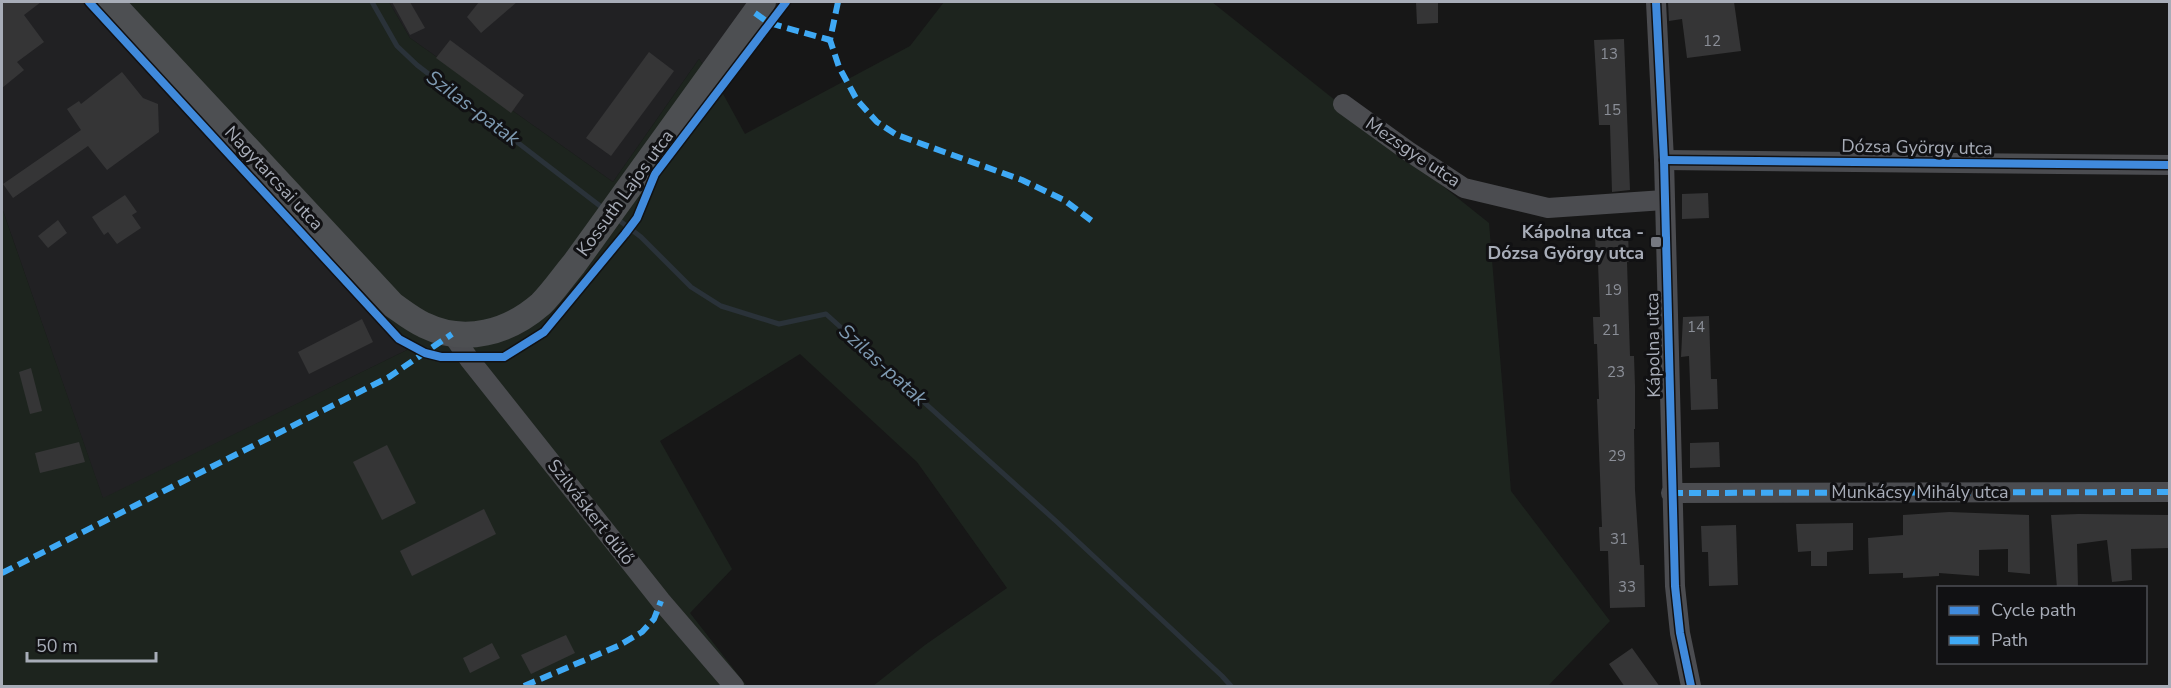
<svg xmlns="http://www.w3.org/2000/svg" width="2171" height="688" font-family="'Nunito Sans',sans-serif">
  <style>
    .built { fill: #212123 }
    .green { fill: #1d241e }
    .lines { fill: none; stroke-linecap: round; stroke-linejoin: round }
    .stream { stroke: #2a3239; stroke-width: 5 }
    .building { fill: #353536 }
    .minor { stroke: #4b4c50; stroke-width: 20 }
    .major { stroke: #4d4f52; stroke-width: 26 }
    .quiet { stroke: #3fa9f5; stroke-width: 6; stroke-dasharray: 12 6; stroke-linecap: butt }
    .cycleway-casing { stroke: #111113; stroke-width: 11 }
    .cycleway { stroke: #408adc; stroke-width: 8 }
    .poi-dot { fill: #757880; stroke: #111113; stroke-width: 2 }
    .labels { text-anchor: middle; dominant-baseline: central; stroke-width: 6; stroke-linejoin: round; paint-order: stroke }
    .number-label { font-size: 15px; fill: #8b8f98 }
    .street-label { font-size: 18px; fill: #a8adb8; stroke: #111113 }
    .poi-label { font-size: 18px; font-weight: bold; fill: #a8adb8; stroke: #111113; text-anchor: end }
    .water-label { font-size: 20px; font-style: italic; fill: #7f9bb3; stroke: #111113 }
  </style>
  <rect width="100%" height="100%" fill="#171717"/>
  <g class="built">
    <polygon points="2,2 89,2 132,48 207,121 356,296 407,350 103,499 2,208"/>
    <polygon points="389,2 791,2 722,92 699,59 613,182 410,38"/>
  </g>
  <polygon class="green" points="89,2 389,2 410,38 613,182 699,59 722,92 745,134 910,46 944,2 1212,2 1489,223 1511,491 1610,621 1548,686 873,686 925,645 1007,588 917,462 800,354 660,441 732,569 690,613 747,686 2,686 2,208 103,498 407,350 356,296 207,121 132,48"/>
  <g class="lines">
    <g class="stream">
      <polyline points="372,2 397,46 417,65 604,209"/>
      <polyline points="616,218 641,237 691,287 721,306 779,324 826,314 1057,522 1222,676 1231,686"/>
    </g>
  </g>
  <g class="building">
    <polygon points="2,2 41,2 24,15 44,42 17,62 24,70 2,88"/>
    <polygon points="392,2 410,2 425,28 410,35"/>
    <polygon points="479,2 517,2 481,33 467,17"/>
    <polygon points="1416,2 1438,2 1438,23 1417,24"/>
    <polygon points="1668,2 1734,2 1741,51 1687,58 1682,19 1669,21"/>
    <polygon points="1624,39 1630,190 1612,192 1610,125 1599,125 1594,40"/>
    <polygon points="450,40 524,95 511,113 436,58"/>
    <polygon points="649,52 674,71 611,156 586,138"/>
    <polygon points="122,72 143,98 158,104 159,132 107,170 88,146 13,198 3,184 81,130 67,109 79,101 81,104"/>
    <polygon points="1708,193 1709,218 1682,219 1682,194"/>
    <polygon points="125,195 137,212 132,215 141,228 117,244 108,232 104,235 92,217"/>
    <polygon points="58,220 67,233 48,248 38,236"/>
    <polygon points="1628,231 1629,262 1627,262 1630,356 1634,356 1635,386 1635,429 1634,429 1635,490 1640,565 1644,565 1645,607 1610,608 1608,551 1600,551 1599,527 1602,527 1597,399 1599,399 1597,344 1594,344 1593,317 1600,317 1598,263 1596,263 1595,232"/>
    <polygon points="1709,316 1711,379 1717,379 1718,409 1691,410 1689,356 1681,357 1683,317"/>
    <polygon points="362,319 373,342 309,374 298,352"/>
    <polygon points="31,368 42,411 30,414 19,372"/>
    <polygon points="79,442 85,462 40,473 35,453"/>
    <polygon points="1719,442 1720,467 1690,468 1690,443"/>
    <polygon points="387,445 416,503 382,520 353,462"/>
    <polygon points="484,509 496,534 412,576 400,551"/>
    <polygon points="1949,512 2029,515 2030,574 2008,572 2008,549 1979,550 1979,576 1939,573 1939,576 1903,578 1903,573 1869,574 1868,538 1903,535 1903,515"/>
    <polygon points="2079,514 2169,515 2169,548 2131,549 2132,580 2112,582 2107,540 2077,544 2078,588 2057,588 2051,515"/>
    <polygon points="1853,523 1853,550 1827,552 1827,566 1811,566 1811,551 1798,552 1796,524"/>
    <polygon points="1736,525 1738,585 1709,586 1708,552 1702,552 1701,526"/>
    <polygon points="566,635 575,653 531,674 521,655"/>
    <polygon points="492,643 500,658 470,673 463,658"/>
    <polygon points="1632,648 1660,687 1625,687 1609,664"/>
  </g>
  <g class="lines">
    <g class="minor">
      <polyline points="1656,2 1664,160 1675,586 1680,633 1691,686"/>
      <polyline points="1343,104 1408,151 1464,188 1548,208 1664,200"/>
      <polyline points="1664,160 2170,165"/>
      <polyline points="452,334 469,359 661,601 734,686"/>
      <polyline points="1671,493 2170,492"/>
    </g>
    <path class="major" d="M111 2 393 305C403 312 413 320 424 325 465 345 509 332 541 304 553 292 563 277 574 264L763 2"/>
    <g class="quiet">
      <polyline points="838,2 830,40 839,67 857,100 877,122 897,135 1022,180 1064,200 1092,221"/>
      <polyline points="755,13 769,23 830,40"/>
      <polyline points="1671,493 2170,492"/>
      <polyline points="2,573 389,377 452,334"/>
      <polyline points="524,686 618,646 642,632 654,619 661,601"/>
    </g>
    <defs>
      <g id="cycleway">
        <polyline points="89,2 399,339 425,353 441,357 504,357 544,332 625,234 637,218 655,174 786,2"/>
        <polyline points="1656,2 1664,160 1675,586 1680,633 1691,686"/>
        <polyline points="1664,160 2170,165"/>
      </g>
    </defs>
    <use href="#cycleway" class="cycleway-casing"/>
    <use href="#cycleway" class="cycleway"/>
  </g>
  <rect class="poi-dot" x="1650" y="236" width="12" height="12" rx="3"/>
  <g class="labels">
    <g class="number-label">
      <text x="1712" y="41">12</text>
      <text x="1609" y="54">13</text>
      <text x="1612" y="110">15</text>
      <text x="1613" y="290">19</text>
      <text x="1696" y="327">14</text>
      <text x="1611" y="330">21</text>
      <text x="1616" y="372">23</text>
      <text x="1617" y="456">29</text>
      <text x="1619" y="539">31</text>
      <text x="1627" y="587">33</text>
    </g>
    <g class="street-label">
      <text transform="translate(1917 147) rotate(1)">Dózsa György utca</text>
      <text transform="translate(1413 152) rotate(34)">Mezsgye utca</text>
      <text transform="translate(274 178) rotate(47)">Nagytarcsai utca</text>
      <text transform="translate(625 193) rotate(-54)">Kossuth Lajos utca</text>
      <text transform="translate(1653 345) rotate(-91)">Kápolna utca</text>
      <text x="1920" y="492">Munkácsy Mihály utca</text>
      <text transform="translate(591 512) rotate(52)">Szilváskert dűlő</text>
    </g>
    <g class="poi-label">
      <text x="1644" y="232">Kápolna utca -<tspan x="1644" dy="21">Dózsa György utca</tspan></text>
    </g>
    <g class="water-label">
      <text transform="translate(473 108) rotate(37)">Szilas-patak</text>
      <text transform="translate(883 365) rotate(42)">Szilas-patak</text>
    </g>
  </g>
  <rect width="2171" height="688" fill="none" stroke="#a8adb8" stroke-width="6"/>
  <rect x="1937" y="586" width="210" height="78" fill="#111113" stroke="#4d4f55" stroke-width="1.5"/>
  <rect x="1949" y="606" width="30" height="9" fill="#408adc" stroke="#4d4f55" stroke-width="1.5"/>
  <text x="1991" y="616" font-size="18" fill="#a8adb8">Cycle path</text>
  <rect x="1949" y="636" width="30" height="9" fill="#3fa9f5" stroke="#4d4f55" stroke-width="1.5"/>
  <text x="1991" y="646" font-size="18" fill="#a8adb8">Path</text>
  <path d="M27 652v9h129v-9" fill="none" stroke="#a8adb8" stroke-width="3"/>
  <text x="36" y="652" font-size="18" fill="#a8adb8" stroke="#111113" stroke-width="4.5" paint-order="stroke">50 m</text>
</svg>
